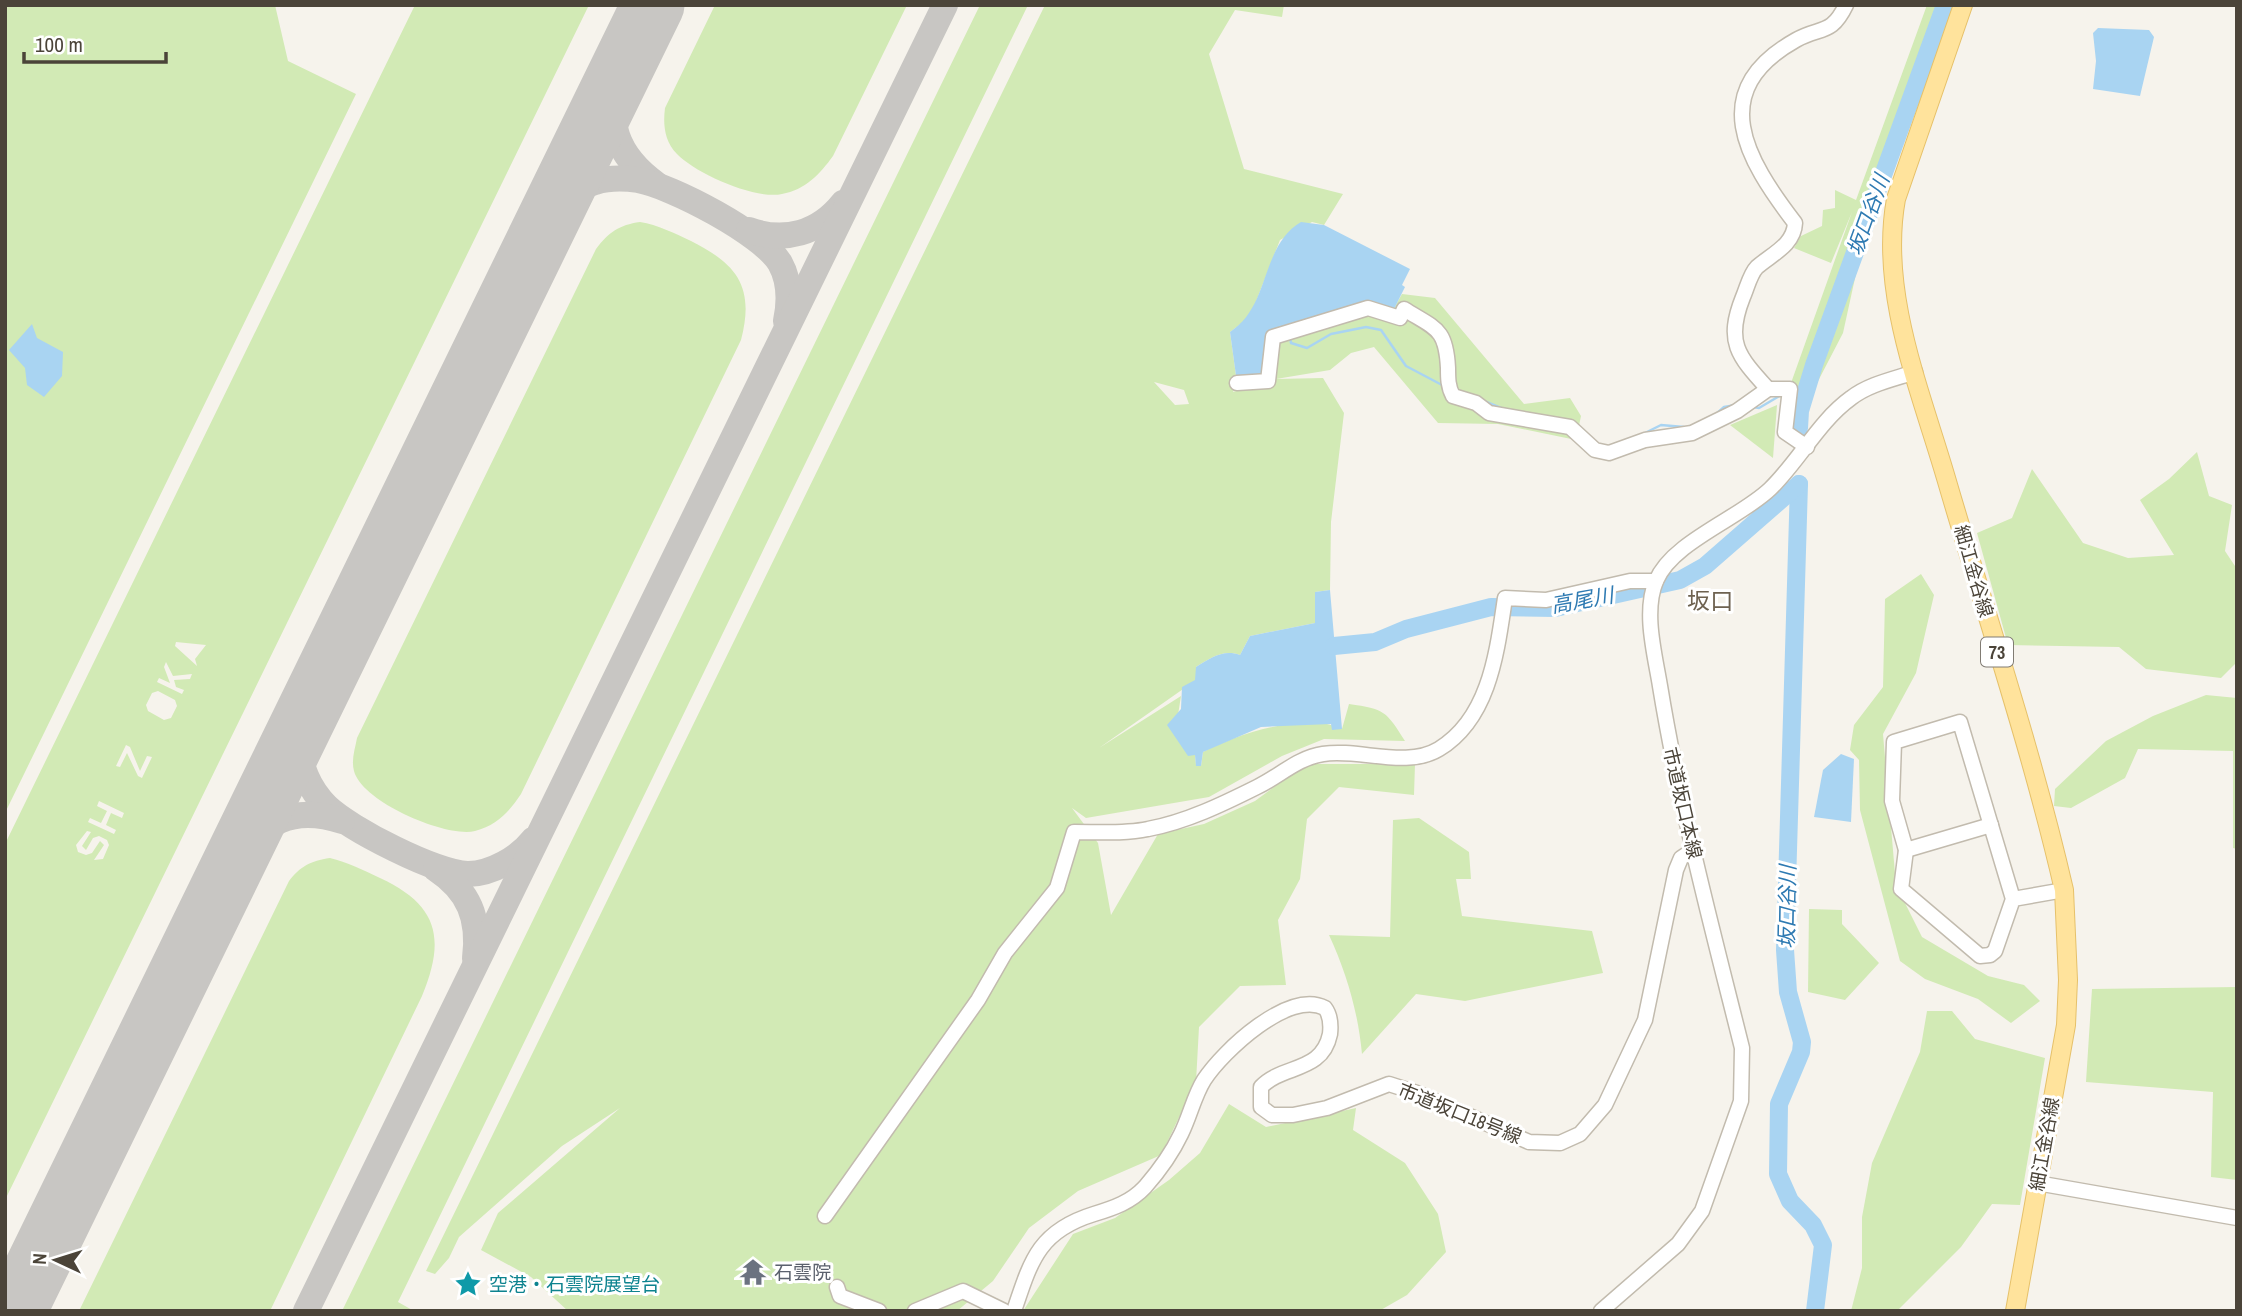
<svg xmlns="http://www.w3.org/2000/svg" width="2242" height="1316" font-family="'Archivo Narrow','Noto Sans JP',sans-serif">
  <style>
    .green { fill: #d2eab5; fill-rule: evenodd }
    .water { fill: #a9d4f2 }
    .lines { fill: none; stroke-linecap: round; stroke-linejoin: round }
    .stream { stroke: #a9d4f2; stroke-width: 2.5 }
    .river { stroke: #a9d4f2; stroke-width: 18 }
    .taxiway { stroke: #c8c6c3; stroke-width: 26 }
    .runway { stroke: #c8c6c3; stroke-width: 63 }
    .minor-casing { stroke: #c2bbae; stroke-width: 17 }
    .major-casing { stroke: #e6c16a; stroke-width: 20 }
    .minor { stroke: #fff; stroke-width: 14 }
    .major { stroke: #ffe39c; stroke-width: 18 }
    .labels { text-anchor: middle; dominant-baseline: central; stroke-width: 6; stroke-linejoin: round; paint-order: stroke }
    .shield { fill: #fff; stroke: #817c74; stroke-width: 2 }
    .shield-label { font-size: 18px; font-weight: bold; fill: #4b4439 }
    .street-label { font-size: 19px; fill: #4b4439; stroke: #fff }
    .worship-label { font-size: 19px; fill: #5b616d; stroke: #fff; text-anchor: start }
    .culture-label { font-size: 19px; fill: #0d838f; stroke: #fff; text-anchor: start }
    .water-label { font-size: 21px; font-style: italic; fill: #2e7ab2; stroke: #fff }
    .quarter-label { font-size: 23px; fill: #6e6250; stroke: #fff }
  </style>
  <rect width="100%" height="100%" fill="#f6f3ec"/>
  <g class="green">
    <polygon points="5,5 275,5 288,61 356,94 5,813"/>
    <path d="M415 5H589L5 1200V844ZM176 642 206 645 195 659 197 666 175 646ZM166 662 173 676 192 674 190 679 174 680 176 687 184 690 182 694 157 682 159 678 170 683 164 667ZM158 691 175 700 177 706 171 718 164 720 148 711 146 705 152 693ZM126 745 130 747 140 771 147 756 152 757 142 778 138 776 127 753 120 767 116 766ZM99 801 124 813 122 818 111 813 106 825 116 830 114 834 88 822 90 818 101 823 107 811 97 806ZM87 831 91 832 82 846 86 850 93 838 99 836 107 840 109 845 103 859 94 860 104 845 100 841 92 853 86 855 78 852 76 845Z"/>
    <path d="M715 5H907L833 156C820 174 805 190 782 194 755 200 695 173 677 154 664 141 663 124 665 108Z"/>
    <polygon points="980,5 1028,5 398,1302 414,1311 342,1311"/>
    <path d="M1045 5H1284L1282 17 1235 10 1209 54 1244 169 1343 194 1324 225 1312 222 1280 240 1250 317 1230 332 1237 383 1233 392 1268 380 1279 334 1368 315H1390L1402 294 1435 298 1524 404 1570 398 1581 416 1576 440 1498 424 1438 423 1374 347 1351 353 1330 370 1276 379 1323 378 1344 413 1331 522 1330 590 1315 592V623L1250 636 1240 655C1223 649 1211 658 1196 667V680L1099 748 1181 696 1178 715 1195 754 1196 765 1201 766 1203 752C1236 734 1307 711 1342 729L1349 704C1385 709 1386 711 1405 741L1324 739 1282 756 1209 797 1086 818 1072 808 1098 843 1111 915 1158 834 1204 824 1255 801 1305 764H1415L1414 795 1339 787 1307 819 1300 879 1278 920 1286 985 1240 986 1199 1027 1196 1082 1161 1155 1078 1191 1029 1228 993 1281 957 1311H568L531 1277 481 1250 498 1213 620 1108 562 1146 459 1237 449 1258 435 1274 426 1271ZM1154 382 1184 390 1189 404 1175 405Z"/>
    <polygon points="1927,5 1957,5 1878,208 1857,269 1843,333 1816,385 1801,423 1790,425 1791,383 1852,212 1831,263 1794,248 1801,236 1822,226 1823,210 1835,208 1835,190 1856,200"/>
    <path d="M640 222C658 225 674 233 691 241 737 264 755 287 741 340L521 794C509 812 497 825 475 831 446 838 362 802 354 771 351 760 355 749 357 738L596 249C609 232 619 225 640 222Z"/>
    <polygon points="1777,405 1773,458 1730,425"/>
    <polygon points="2197,452 2209,496 2232,505 2225,551 2237,569 2237,662 2221,678 2146,669 2119,647 2008,645 1977,533 2012,518 2032,469 2083,543 2128,558 2174,555 2140,500 2169,479"/>
    <polygon points="1921,574 1934,595 1916,673 1883,734 1896,885 1922,937 1988,976 2024,985 2040,1001 2011,1023 1978,999 1925,979 1900,961 1860,810 1859,760 1850,750 1854,725 1883,687 1885,599"/>
    <polygon points="2206,695 2237,698 2237,849 2233,848 2233,751 2138,749 2125,778 2071,808 2054,806 2055,789 2106,741 2153,716"/>
    <path d="M1419 818 1469 852 1471 879H1456L1462 916 1592 931 1603 973 1465 1001 1416 994 1362 1054C1358 1012 1347 974 1329 935L1390 937 1393 820Z"/>
    <path d="M330 858C347 862 363 870 380 878 438 905 446 938 422 996L270 1311H79L289 881C301 866 310 861 330 858Z"/>
    <polygon points="1809,909 1842,910 1842,924 1879,963 1845,1000 1808,992"/>
    <polygon points="2237,987 2237,1180 2211,1177 2213,1092 2086,1082 2092,989"/>
    <polygon points="1927,1011 1952,1011 1975,1039 2045,1058 2020,1205 1992,1204 1961,1247 1897,1311 1851,1311 1862,1268 1862,1217 1872,1163 1920,1052"/>
    <polygon points="1229,1104 1266,1127 1356,1108 1353,1130 1405,1163 1438,1214 1446,1252 1407,1295 1379,1311 1023,1311 1073,1234 1115,1218 1169,1180 1200,1153"/>
  </g>
  <g class="water">
    <polygon points="2098,28 2149,30 2154,37 2140,96 2093,89 2096,61 2093,33"/>
    <path d="M1301 222 1324 225 1410 269 1402 285 1405 287 1391 315 1368 308 1273 337 1268 381 1237 383 1230 332C1271 306 1260 246 1301 222Z"/>
    <polygon points="32,324 37,338 63,352 62,376 44,397 27,385 25,368 9,350"/>
    <path d="M1330 590 1342 729 1332 730 1331 724 1261 727 1203 752 1201 766H1196L1195 755 1188 756 1167 725 1181 709 1182 687 1195 680 1196 667C1211 658 1223 649 1240 655L1250 636 1315 623V592Z"/>
    <polygon points="1841,754 1854,759 1851,822 1814,817 1823,770"/>
  </g>
  <g class="lines">
    <g class="stream">
      <polyline points="1290,337 1291,343 1307,348 1331,334 1366,327 1381,330 1406,366 1442,385"/>
      <polyline points="1795,393 1801,392 1830,321"/>
      <polyline points="1484,401 1501,408"/>
      <polyline points="1753,407 1759,408 1781,395"/>
      <polyline points="1715,415 1724,407 1736,405"/>
      <polyline points="1641,435 1661,425 1684,427"/>
    </g>
    <g class="river">
      <polyline points="1799,428 1800,411 1814,365 1945,5"/>
      <polyline points="1799,484 1785,950 1788,992 1802,1042 1801,1052 1779,1104 1778,1174 1790,1201 1813,1225 1823,1245 1815,1311"/>
      <polyline points="1334,646 1375,642 1406,629 1491,607 1555,608 1680,580 1705,566 1799,484"/>
    </g>
    <g class="taxiway">
      <path d="M619 75C605 122 616 155 656 184"/>
      <path d="M547 223C560 206 573 188 595 182 608 178 624 178 638 180 672 186 763 234 780 263 790 281 790 302 786 321"/>
      <path d="M749 230C785 243 819 233 843 203"/>
      <path d="M310 708C304 730 296 754 306 776 311 788 318 798 327 807 350 829 437 874 468 874 491 874 519 858 533 840"/>
      <path d="M234 863C263 823 291 804 342 821"/>
      <path d="M436 869C469 891 480 918 475 958"/>
      <polyline points="306,1311 945,5"/>
    </g>
    <polyline class="runway" points="15,1311 653,5"/>
    <defs>
      <g id="minor">
        <path d="M1237 383 1268 381 1273 337 1368 308 1400 318 1404 309C1436 329 1446 328 1448 368 1448 378 1448 387 1453 396L1476 403 1489 413 1570 427 1595 450 1609 453 1645 440 1692 433 1737 411 1768 389H1790L1785 432 1807 447"/>
        <path d="M1768 389C1738 356 1725 342 1743 297 1747 288 1750 274 1757 267 1772 254 1794 245 1795 223 1746 159 1705 91 1796 40 1821 26 1831 36 1846 5"/>
        <polyline points="1906,850 1991,825"/>
        <polyline points="2013,899 1995,951 1990,955 1980,956 1901,889 1906,850 1892,801 1894,742 1960,722 2013,899 2064,890"/>
        <polyline points="2037,1183 2237,1218"/>
        <path d="M825 1216 978 1000 1005 953 1057 888 1074 832C1098 832 1124 834 1148 829 1186 822 1223 804 1257 787 1280 776 1297 758 1323 754 1359 748 1406 769 1439 749 1490 718 1497 651 1505 598L1546 600 1630 581H1656"/>
        <polyline points="837,1287 840,1296 879,1311"/>
        <polyline points="915,1311 963,1291 1004,1311"/>
        <path d="M1014 1311C1031 1260 1039 1231 1094 1214 1114 1208 1131 1202 1145 1187 1159 1171 1172 1153 1181 1134 1190 1116 1194 1096 1204 1080 1223 1051 1289 989 1325 1008 1331 1016 1331 1025 1330 1034 1322 1073 1283 1064 1261 1087V1107L1272 1115H1293L1327 1108 1389 1084 1417 1093 1529 1142 1560 1143 1580 1134 1605 1105 1645 1020 1676 870 1681 858 1693 850"/>
        <path d="M1601 1311 1678 1244 1702 1211 1741 1101 1742 1048C1712 928 1680 808 1660 686 1655 655 1643 612 1656 581 1672 542 1740 518 1770 489 1799 461 1819 421 1851 398 1869 384 1894 379 1915 372"/>
      </g>
      <path id="major" d="M1963 5 1896 199C1879 292 1920 389 1946 478 1986 615 2032 751 2064 890L2068 980 2066 1025 2015 1311"/>
    </defs>
    <use href="#minor" class="minor-casing"/>
    <use href="#major" class="major-casing"/>
    <use href="#minor" class="minor"/>
    <use href="#major" class="major"/>
  </g>
  <defs>
    <symbol id="temple-bare" viewBox="-9 -9 18 18"><path d="M0-6L5-2H3V0L6.5 2.5H4V6H1.5V3h-3V6H-4V2.5H-6.5L-3 0V-2H-5Z" fill="#6b7280" stroke="#fff" stroke-width="2.5" paint-order="stroke"/></symbol>
    <symbol id="sight-bare" viewBox="-9 -9 18 18"><path d="M0-6L1.8-2.2L6-1.7L2.9 1.2L3.7 5.4L0 3.3L-3.7 5.4L-2.9 1.2L-6-1.7L-1.8-2.2Z" fill="#0f9aa8" stroke="#fff" stroke-width="2.5" paint-order="stroke"/></symbol>
  </defs>
  <g fill-rule="evenodd">
    <use href="#temple-bare" x="734" y="1253" width="38" height="38"/>
    <use href="#sight-bare" x="449" y="1265" width="38" height="38"/>
  </g>
  <g class="labels">
    <rect class="shield" x="1981" y="637.5" width="32" height="29" rx="5"/>
    <g class="shield-label">
      <text x="1997" y="652">73</text>
    </g>
    <g class="street-label">
      <text transform="translate(1974 571) rotate(74)">細江金谷線</text>
      <text transform="translate(1683 803) rotate(77)">市道坂口本線</text>
      <text transform="translate(1460 1113) rotate(22)">市道坂口18号線</text>
      <text transform="translate(2044 1144) rotate(-80)">細江金谷線</text>
    </g>
    <g class="worship-label">
      <text x="774" y="1272">石雲院</text>
    </g>
    <g class="culture-label">
      <text x="489" y="1284">空港・石雲院展望台</text>
    </g>
    <g class="water-label">
      <text transform="translate(1868 215) rotate(-70)">坂口谷川</text>
      <text transform="translate(1582 600) rotate(-10)">高尾川</text>
      <text transform="translate(1787 907) rotate(-89)">坂口谷川</text>
    </g>
    <g class="quarter-label">
      <text x="1710" y="600">坂口</text>
    </g>
  </g>
  <rect width="2242" height="1316" fill="none" stroke="#4b4439" stroke-width="14"/>
  <g transform="translate(56 1260) rotate(274)" stroke="#ffffff" stroke-width="5" paint-order="stroke">
  <path d="M0-5L12 26L0 18L-12 26Z" fill="#4b4439"/>
  <text y="-10" font-size="19" font-weight="bold" text-anchor="middle" fill="#4b4439">N</text>
  </g>
  <path d="M24 52v10h142v-10" fill="none" stroke="#4b4439" stroke-width="3.5"/>
  <text x="35" y="52" font-size="21" fill="#4b4439" stroke="#ffffff" stroke-width="5" paint-order="stroke">100 m</text>
</svg>
